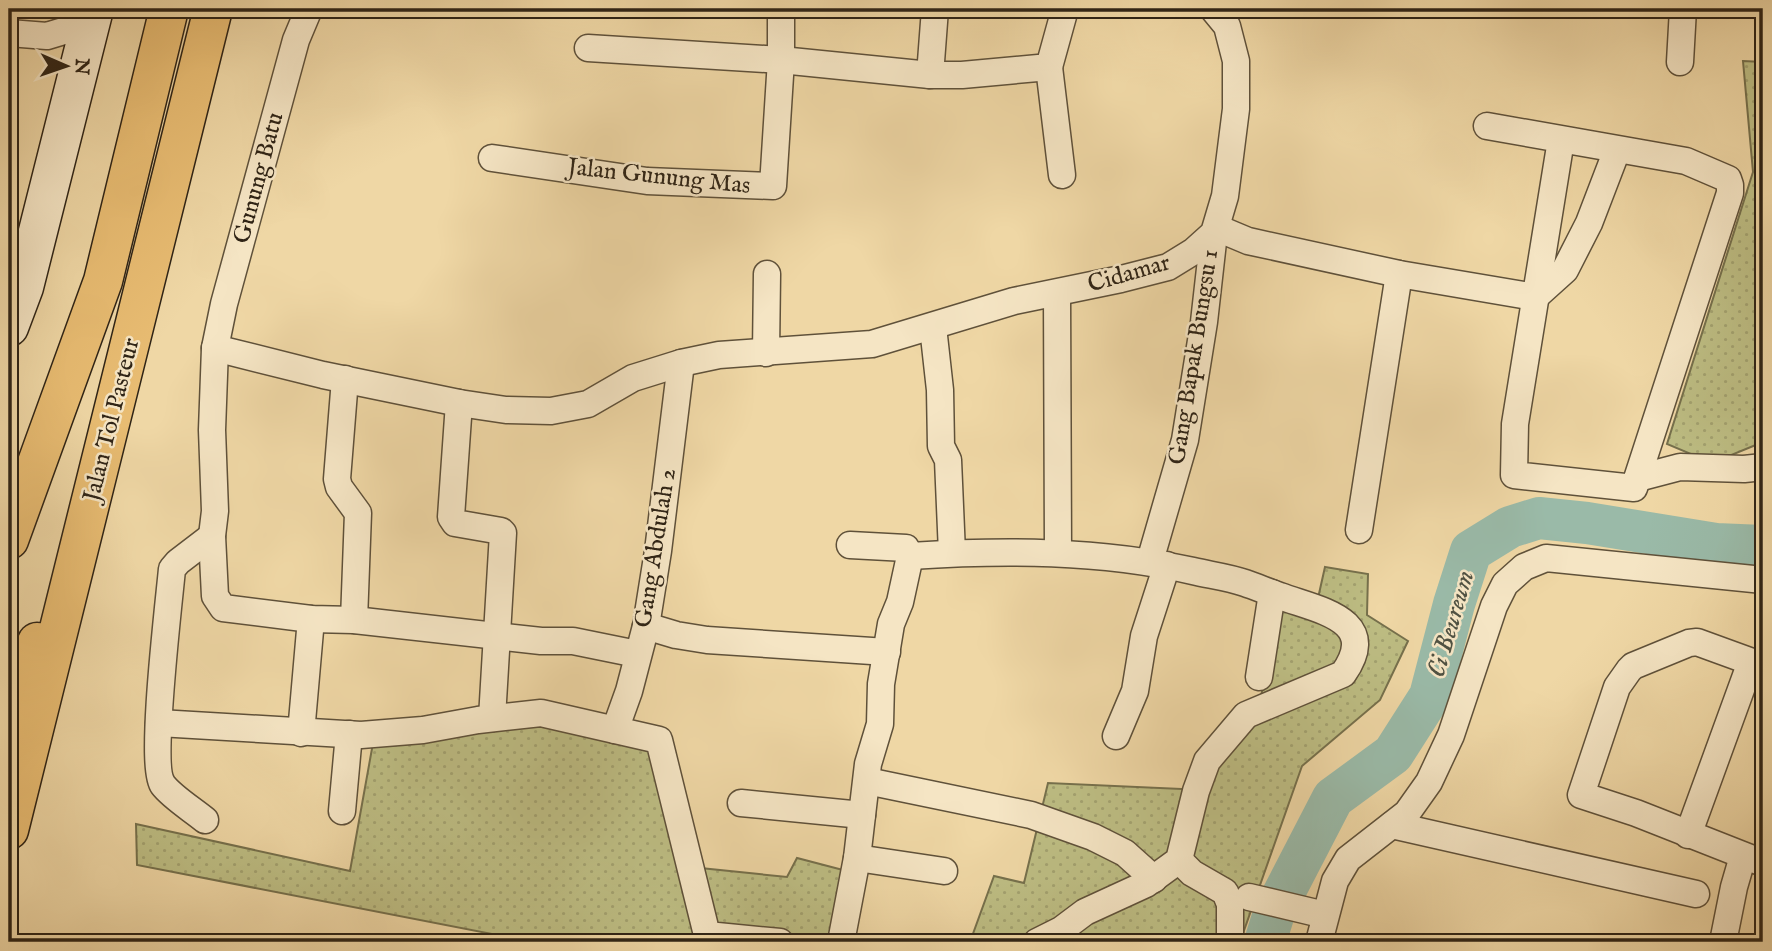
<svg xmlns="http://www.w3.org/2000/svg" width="1772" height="951" font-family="'IM FELL English',serif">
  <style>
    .grass { fill: url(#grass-dots); stroke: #76704c; stroke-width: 2 }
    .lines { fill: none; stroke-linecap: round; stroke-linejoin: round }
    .river { stroke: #9abaa8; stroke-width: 42 }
    .street-casing { stroke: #5f513a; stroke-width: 29 }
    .secondary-casing { stroke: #2f2416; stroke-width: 41 }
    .highway-casing { stroke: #2f2416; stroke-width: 41 }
    .street { stroke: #f5e5c4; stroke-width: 26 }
    .secondary { stroke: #f5e5c4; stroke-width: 38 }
    .highway { stroke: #e8bc72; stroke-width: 38 }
    .labels { text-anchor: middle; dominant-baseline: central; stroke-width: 5; stroke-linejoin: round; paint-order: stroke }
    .street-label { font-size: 24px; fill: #2f2416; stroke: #f5e5c4 }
    .water-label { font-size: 26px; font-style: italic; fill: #4f5142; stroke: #f5e5c4 }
  </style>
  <defs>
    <pattern id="grass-dots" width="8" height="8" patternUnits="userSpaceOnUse" patternTransform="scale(1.75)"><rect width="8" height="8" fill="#bdbd83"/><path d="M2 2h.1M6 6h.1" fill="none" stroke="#a3a270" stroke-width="1.8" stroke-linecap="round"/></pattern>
  </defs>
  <rect width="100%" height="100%" fill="#efd7a5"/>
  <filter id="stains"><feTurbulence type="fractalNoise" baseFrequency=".00286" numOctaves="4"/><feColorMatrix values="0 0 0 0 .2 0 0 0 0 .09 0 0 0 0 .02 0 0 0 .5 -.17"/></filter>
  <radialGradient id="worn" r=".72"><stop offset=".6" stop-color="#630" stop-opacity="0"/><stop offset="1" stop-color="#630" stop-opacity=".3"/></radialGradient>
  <g class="grass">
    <polygon points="1743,61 1763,62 1763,442 1712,463 1667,444 1753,172"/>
    <polygon points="1325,567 1368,574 1367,615 1408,641 1380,700 1302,766 1241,939 1234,942 970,942 994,876 1024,883 1048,783 1204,790 1213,761 1256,716 1268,667 1277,606 1314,616"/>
    <polygon points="544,722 657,744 681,866 787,877 797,858 843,870 832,942 533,942 137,865 136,824 350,871 373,743"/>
  </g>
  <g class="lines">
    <polyline class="river" points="1265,942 1275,910 1333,798 1393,754 1430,696 1454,604 1471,551 1510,527 1539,518 1587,523 1716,544 1763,546"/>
    <defs>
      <g id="street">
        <polyline points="309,9 296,40 224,304 215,348 212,430 215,511 212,536 215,596 223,608 311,619 354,620 541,641 573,641 637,654"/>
        <polyline points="9,33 47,36 90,23"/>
        <polyline points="588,48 781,60 930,75 962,75 1049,67 1065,9"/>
        <polyline points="1680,62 1683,9"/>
        <polyline points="1049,67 1062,175"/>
        <polyline points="930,75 935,9"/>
        <polyline points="1487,126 1686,161 1728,179 1730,185 1730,193 1634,488 1514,475 1515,424 1561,140"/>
        <polyline points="492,158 647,181 773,186 781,60 781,9"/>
        <polyline points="1217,228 1248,241 1399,274 1535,297"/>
        <polyline points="1057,293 1058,552"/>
        <polyline points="1535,297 1565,270 1589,223 1617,150"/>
        <polyline points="933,327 940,390 941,446 948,460 952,553"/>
        <polyline points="215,348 323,375 459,403 506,410 551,411 588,404 633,378 681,363 719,355 872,344 1014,301 1121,279 1168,267 1194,251 1214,233 1225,196 1236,109 1236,61 1227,26 1213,9"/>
        <polyline points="766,353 767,274"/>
        <polyline points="345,379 337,479 339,487 358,513 354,620"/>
        <polyline points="459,403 451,517 455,523 501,531 503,533 492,718"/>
        <polyline points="1638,478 1680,467 1744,469 1763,467"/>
        <polyline points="1359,530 1399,274"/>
        <polyline points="850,545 906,548 910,556"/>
        <path d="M910 556C1005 550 1099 550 1193 571 1210 575 1228 577 1245 583 1257 587 1268 592 1280 596 1317 610 1382 619 1343 674L1246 715 1207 761 1196 791 1179 860 1146 884 1085 912 1061 930 1037 942"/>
        <polyline points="1150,561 1185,440 1204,322 1214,233"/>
        <polyline points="646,626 676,635 707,640 887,652"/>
        <polyline points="1763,666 1697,642 1689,643 1633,666 1629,670 1617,687 1581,795 1636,813 1763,863"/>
        <polyline points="1259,677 1272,593"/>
        <polyline points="159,723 361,735 423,730 478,720 541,713 659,740 707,935 780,942"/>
        <polyline points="615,730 629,691 646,626 658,551 681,363"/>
        <polyline points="301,733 311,619"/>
        <polyline points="1116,736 1135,691 1144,636 1167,565"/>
        <polyline points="867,781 1031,815 1093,837 1125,853 1154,879"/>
        <polyline points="741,803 862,815"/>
        <polyline points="342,811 349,734"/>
        <path d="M205 820C193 810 172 797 163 785 149 766 169 602 172 569L178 562 212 536"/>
        <polyline points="1392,825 1696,894"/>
        <polyline points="1688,835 1751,662"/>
        <polyline points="857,858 944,871"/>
        <polyline points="1179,860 1192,873 1225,892 1230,904 1230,942"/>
        <polyline points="1249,897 1325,915"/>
        <polyline points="841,942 857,858 868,764 880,724 881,684 891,624 900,602 910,556"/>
        <polyline points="1319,942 1335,881 1348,859 1407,813 1429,782 1451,735 1494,606 1505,584 1524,567 1546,558 1763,580"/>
        <polyline points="1723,942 1734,887 1743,856"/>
      </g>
      <polyline id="secondary" points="9,327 24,287 94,9"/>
      <g id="highway">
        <polyline points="9,540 103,281 169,9"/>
        <polyline points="9,709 37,642"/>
        <polyline points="9,830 213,9"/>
      </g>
    </defs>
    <use href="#street" class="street-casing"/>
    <use href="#secondary" class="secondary-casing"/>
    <use href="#highway" class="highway-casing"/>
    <use href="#street" class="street"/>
    <use href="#secondary" class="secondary"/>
    <use href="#highway" class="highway"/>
  </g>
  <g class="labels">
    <g class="street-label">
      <text transform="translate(659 177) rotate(6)">Jalan Gunung Mas</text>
      <text transform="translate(259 178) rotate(-75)">Gunung Batu</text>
      <text transform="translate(1129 274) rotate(-16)">Cidamar</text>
      <text transform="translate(1194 357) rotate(-81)">Gang Bapak Bungsu 1</text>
      <text transform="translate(112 420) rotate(-76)">Jalan Tol Pasteur</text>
      <text transform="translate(656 548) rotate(-81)">Gang Abdulah 2</text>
    </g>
    <g class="water-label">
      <text transform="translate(1451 624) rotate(-74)">Ci Beureum</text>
    </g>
  </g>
  <rect width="1772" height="951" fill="none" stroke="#efd7a5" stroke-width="35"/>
  <rect x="10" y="10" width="1751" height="930" fill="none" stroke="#2f2416" stroke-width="3.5"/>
  <rect x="18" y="18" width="1737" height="916" fill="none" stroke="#2f2416" stroke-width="2"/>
  <g transform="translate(66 66) rotate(92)" stroke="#f5e5c4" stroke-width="5" paint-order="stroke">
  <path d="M0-5L12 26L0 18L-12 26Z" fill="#2f2416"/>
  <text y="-10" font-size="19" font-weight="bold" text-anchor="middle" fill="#2f2416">N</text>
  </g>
  <rect width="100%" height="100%" filter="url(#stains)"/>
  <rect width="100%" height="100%" fill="url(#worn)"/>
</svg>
